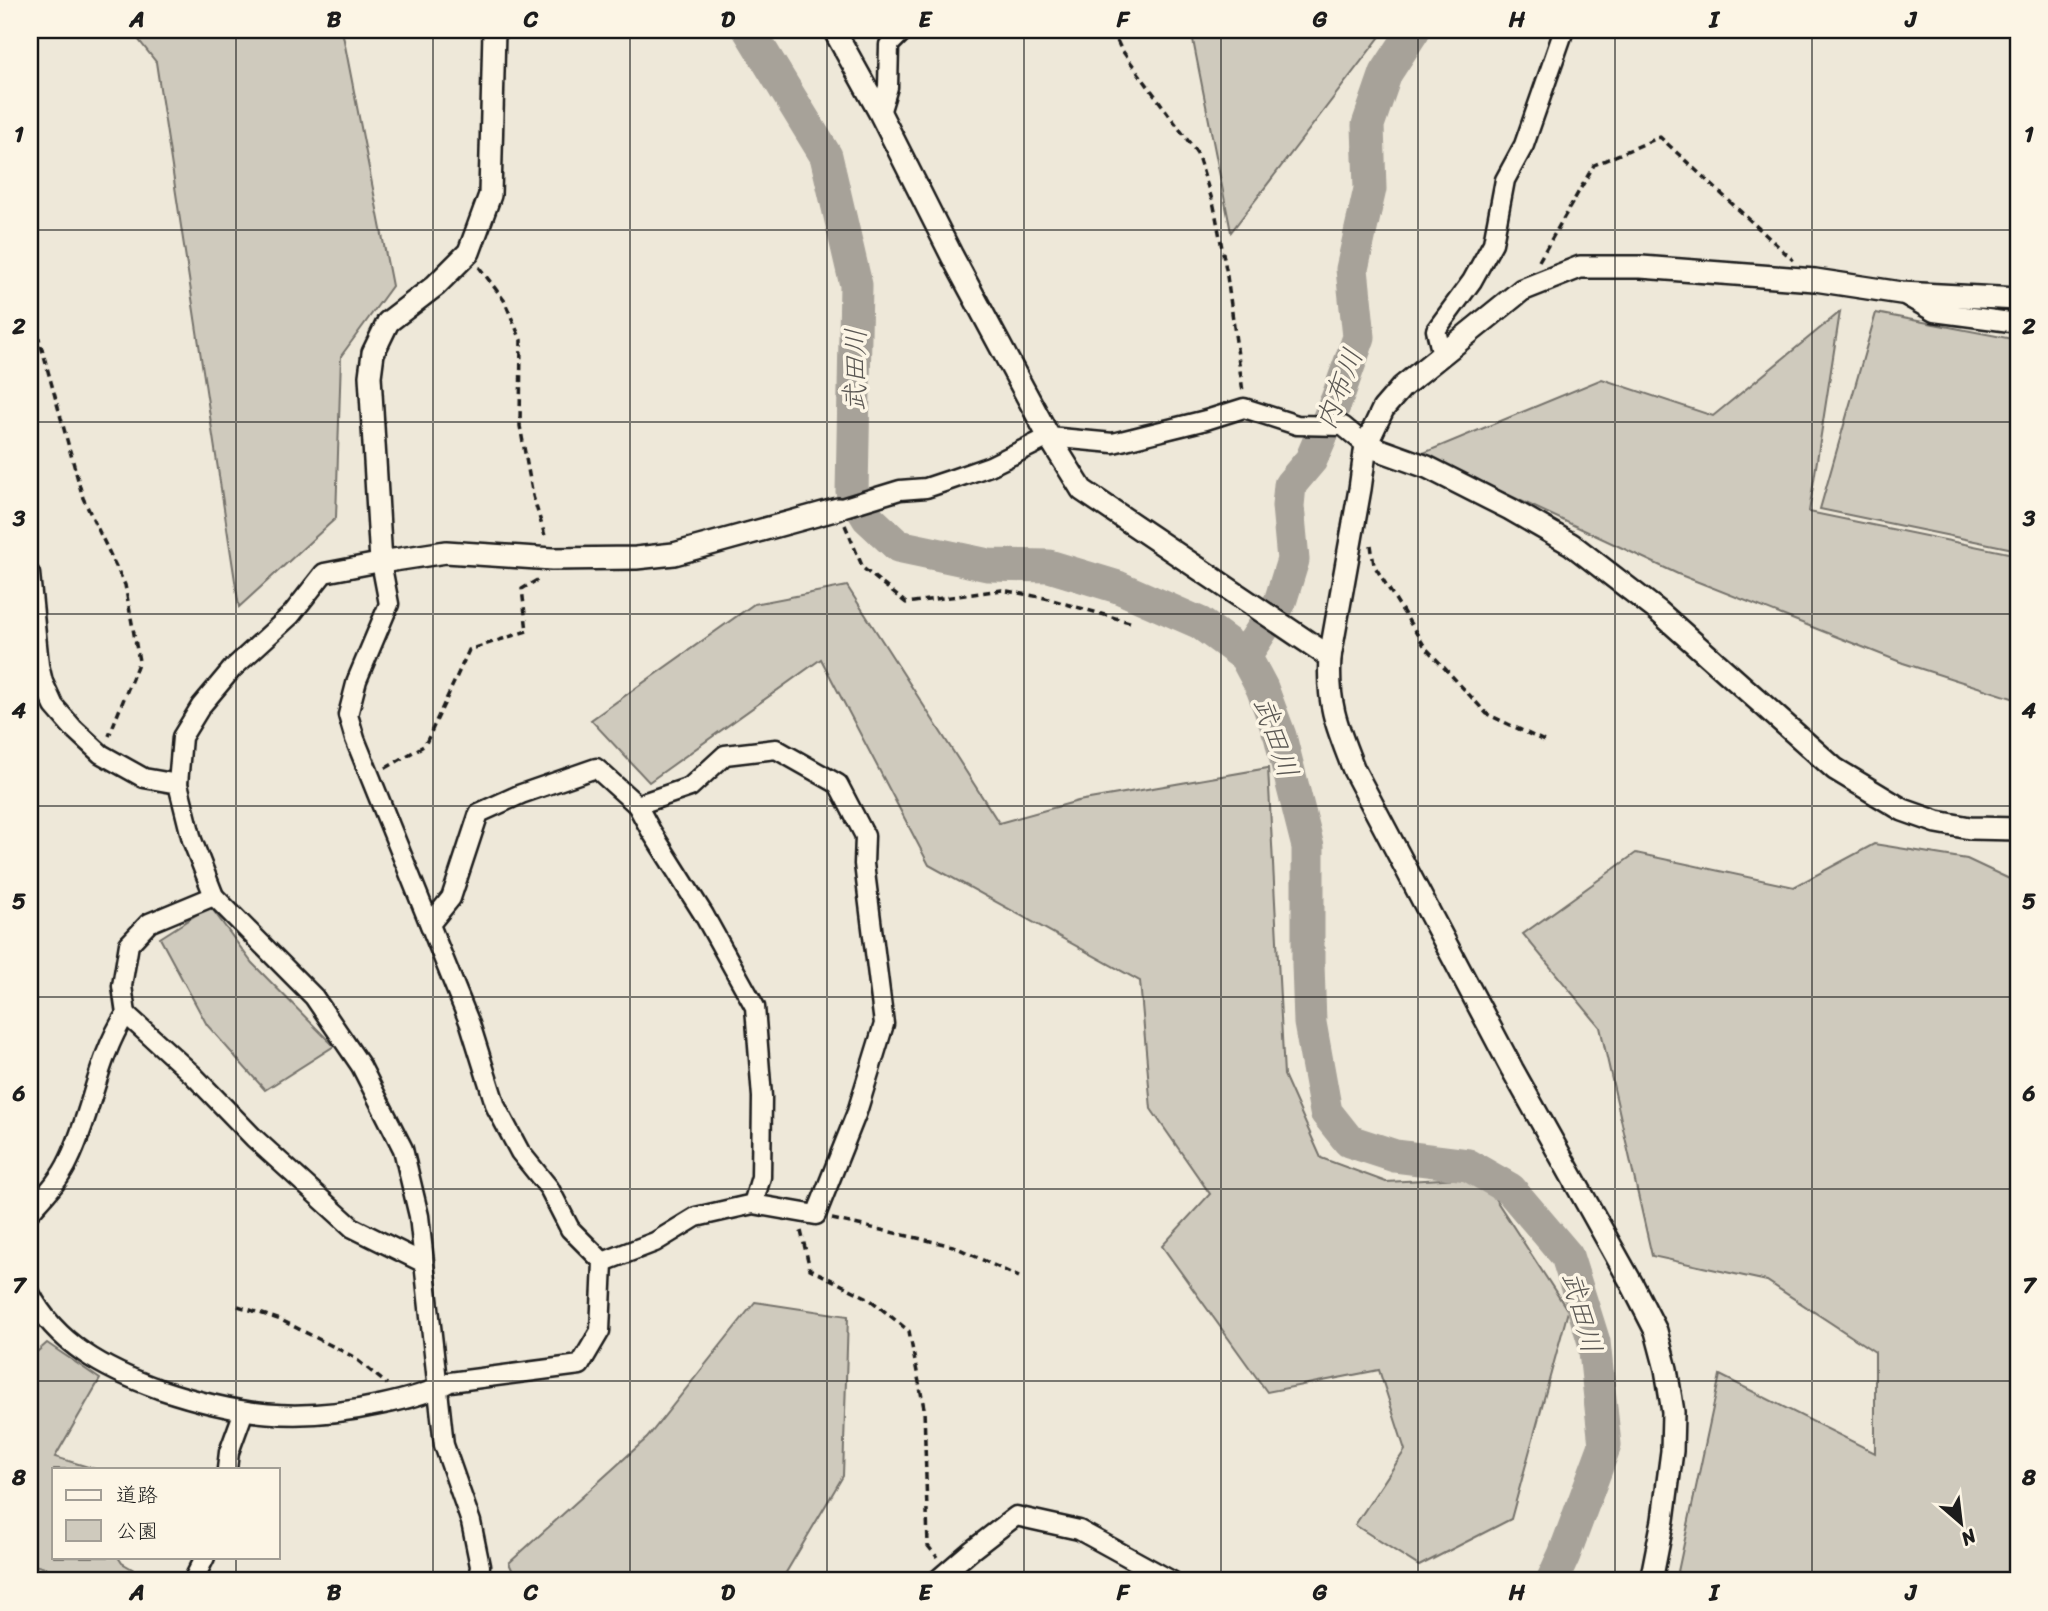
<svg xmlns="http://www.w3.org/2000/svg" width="2048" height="1611" font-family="Sriracha,'Klee One',sans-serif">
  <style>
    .green { fill: #cfcabd; stroke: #76736c; stroke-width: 2 }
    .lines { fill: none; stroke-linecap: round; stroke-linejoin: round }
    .river { stroke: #a7a299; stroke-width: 33 }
    .minor-casing { stroke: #1c1c1c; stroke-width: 23 }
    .tertiary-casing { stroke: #1c1c1c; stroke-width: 26 }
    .path { stroke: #1c1c1c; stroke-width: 3.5; stroke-dasharray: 7 5; stroke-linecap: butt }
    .minor { stroke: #fcf5e5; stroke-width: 18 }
    .tertiary { stroke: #fcf5e5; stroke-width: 21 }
    .grid { fill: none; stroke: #1c1c1c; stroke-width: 2; stroke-opacity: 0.55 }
    .labels { text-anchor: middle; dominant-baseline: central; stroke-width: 7; stroke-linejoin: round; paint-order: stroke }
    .water-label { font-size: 28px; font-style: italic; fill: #5b5854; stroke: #fcf5e5 }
    .neatline { fill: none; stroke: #1c1c1c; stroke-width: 2.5 }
    .grid-label { font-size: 23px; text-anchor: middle; font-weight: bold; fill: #1c1c1c }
  </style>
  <rect width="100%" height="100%" fill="#eee8d9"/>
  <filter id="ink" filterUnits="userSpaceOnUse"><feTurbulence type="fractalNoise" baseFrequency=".0143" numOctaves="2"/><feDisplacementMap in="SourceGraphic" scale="14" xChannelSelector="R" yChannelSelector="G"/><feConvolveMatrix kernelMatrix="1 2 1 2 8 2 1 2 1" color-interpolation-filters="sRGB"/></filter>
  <g filter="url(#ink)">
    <g class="green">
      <polygon points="131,30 342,30 392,286 341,356 336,518 239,607 156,62"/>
      <polygon points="1191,30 1385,30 1231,232"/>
      <polygon points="1840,312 1809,512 2018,555 2018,700 1903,663 1678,574 1421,454 1602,379 1713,416"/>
      <polygon points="1876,313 2018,340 2018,550 1820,509"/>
      <polygon points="847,586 999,823 1078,801 1268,768 1284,1075 1321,1158 1386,1182 1481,1177 1568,1311 1511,1519 1419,1566 1355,1525 1405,1450 1379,1370 1267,1392 1162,1246 1210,1194 1151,1109 1140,981 929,865 821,659 649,782 591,720 754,604"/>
      <polygon points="1874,844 1967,859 2018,883 2018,1581 1676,1581 1720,1375 1875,1453 1875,1352 1767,1281 1652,1256 1600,1027 1523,934 1636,853 1794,887"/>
      <polygon points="210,906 252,963 334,1046 265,1090 207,1025 160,938"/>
      <polygon points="755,1302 848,1316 843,1476 781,1581 517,1581 509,1563 647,1438"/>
      <polygon points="47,1343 100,1379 55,1457 95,1469 54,1469 54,1557 118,1557 122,1563 153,1581 94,1581 30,1564 30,1358"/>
    </g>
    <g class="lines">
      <g class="river">
        <polyline points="749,30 826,156 856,285 852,492 868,518 898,546 988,565 1049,566 1118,587 1200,623 1245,656 1262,688 1280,736 1308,847 1308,964 1310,1023 1326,1112 1349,1141 1395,1156 1468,1165 1510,1189 1567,1256 1594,1342 1605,1445 1564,1555 1552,1581"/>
        <polyline points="1245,656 1280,602 1293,560 1288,506 1290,485 1311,460 1337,399 1359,337 1352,269 1370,189 1368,125 1386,73 1414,30"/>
      </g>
      <defs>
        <g id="minor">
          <polyline points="880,113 888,87 889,45 904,30"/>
          <polyline points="1901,293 1934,312 2018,323"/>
          <polyline points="1442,355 1436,330 1472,281 1493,243 1505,180 1524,145 1564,30"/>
          <polyline points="838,509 900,490 926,488 950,480 990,466 1049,437 1113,443 1206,420 1244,408 1297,425 1343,426 1366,445"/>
          <polyline points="30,574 39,665 43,682 54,706 73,728 101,754 144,778 178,784"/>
          <polyline points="637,805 651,831 704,915 755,1007 762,1097 761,1177 753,1204"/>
          <polyline points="430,924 451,898 479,813 521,794 596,768 637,805 690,787 725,755 776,749 838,784 865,836 864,864 884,1024 857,1112 816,1215 753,1204 696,1217 655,1242 603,1262"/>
          <polyline points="126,1014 192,1074 254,1138 353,1228 424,1263"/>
          <path d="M30 1212C44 1196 60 1180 69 1160 92 1113 97 1058 126 1014L122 986 129 944 149 923 214 896"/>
          <path d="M30 1293C56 1344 106 1370 159 1389 237 1415 297 1423 379 1405 403 1400 428 1394 450 1382L580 1365 600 1331 603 1262 570 1229 549 1188 520 1152 496 1107 470 1024 355 739 348 715 357 680 389 604 381 562 324 573 291 615 232 669 201 706 182 737 178 784 192 840 214 896 314 997 361 1066 403 1149 419 1216 444 1445 471 1522 480 1566 478 1581"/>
          <polyline points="227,1469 229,1452 244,1411"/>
          <polyline points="30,1580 34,1581"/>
          <polyline points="193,1581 205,1557"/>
          <polyline points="936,1581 972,1550 1016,1516 1079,1530 1172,1581"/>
        </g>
        <g id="tertiary">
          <polyline points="494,30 490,195 469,252 435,286 388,322 373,353 370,376 381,562 446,552 552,559 636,558 674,554 838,509"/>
          <polyline points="834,30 880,113 952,256 1049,437 1082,490 1330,657"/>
          <polyline points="1366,445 1427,467 1510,509 1571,544 1658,611 1835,769 1903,810 1937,822 1970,828 2018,829"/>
          <path d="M1651 1581 1663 1520 1672 1451 1673 1412 1666 1369 1656 1331 1632 1284 1512 1069 1354 770C1337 727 1327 705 1330 657L1360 489 1366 445 1383 409 1402 387 1522 290 1580 267H1641L1815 280 1901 293 2018 299"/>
        </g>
      </defs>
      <use href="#minor" class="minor-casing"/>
      <use href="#tertiary" class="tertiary-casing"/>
      <g class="path">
        <polyline points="1112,30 1121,49 1197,153 1214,206 1226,269 1243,392"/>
        <polyline points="1539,261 1594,165 1660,137 1793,260"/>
        <polyline points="479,267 504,300 521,340 520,426 533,496 546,539"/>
        <polyline points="30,314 32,313 83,498 125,585 139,661 109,736"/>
        <polyline points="845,525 863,568 906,603 1002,590 1045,598 1133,623"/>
        <polyline points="1371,545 1374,565 1425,647 1487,714 1544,741"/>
        <polyline points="386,768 425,745 469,650 527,631 522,589 539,579"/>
        <polyline points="832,1219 953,1246 1019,1277"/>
        <polyline points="801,1231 810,1269 868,1298 909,1331 924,1408 928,1546 937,1557"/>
        <polyline points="238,1306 281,1320 352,1356 387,1384"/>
      </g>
      <use href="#minor" class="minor"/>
      <use href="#tertiary" class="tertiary"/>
    </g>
  </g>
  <path class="grid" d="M236 30V1469M433 30V1581M630 30V1581M827 30V1581M1024 30V1581M1221 30V1581M1418 30V1581M1615 30V1581M1812 30V1581M30 230H2018M30 422H2018M30 614H2018M30 806H2018M30 997H2018M30 1189H2018M30 1381H2018M236 1557V1581"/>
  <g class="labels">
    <g class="water-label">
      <text transform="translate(855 370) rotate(-89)">武田川</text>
      <text transform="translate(1339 389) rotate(-69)">内布川</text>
      <text transform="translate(1276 737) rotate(71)">武田川</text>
      <text transform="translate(1582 1312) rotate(75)">武田川</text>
    </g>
  </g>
  <rect width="2048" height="1611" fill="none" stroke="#fcf5e5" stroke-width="77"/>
  <rect x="52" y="1468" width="228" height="91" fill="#fcf5e5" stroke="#a29e95" stroke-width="2"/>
  <rect x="66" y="1490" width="35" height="10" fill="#fcf5e5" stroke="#a29e95" stroke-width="2"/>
  <text x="116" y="1502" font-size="21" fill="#1c1c1c">道路</text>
  <rect x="66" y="1520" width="35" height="21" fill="#cfcabd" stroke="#a29e95" stroke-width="2"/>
  <text x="116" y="1538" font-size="21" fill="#1c1c1c">公園</text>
  <g transform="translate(1961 1523) rotate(152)" stroke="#fcf5e5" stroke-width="5" paint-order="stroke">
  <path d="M0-5L12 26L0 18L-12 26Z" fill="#1c1c1c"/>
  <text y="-10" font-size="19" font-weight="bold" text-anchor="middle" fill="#1c1c1c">N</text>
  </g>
  <rect x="38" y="38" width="1972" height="1534" class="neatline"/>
  <g class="grid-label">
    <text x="137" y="27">A</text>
    <text x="334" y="27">B</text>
    <text x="531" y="27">C</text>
    <text x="728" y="27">D</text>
    <text x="925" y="27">E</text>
    <text x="1123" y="27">F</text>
    <text x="1320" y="27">G</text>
    <text x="1517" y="27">H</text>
    <text x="1714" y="27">I</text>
    <text x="1911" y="27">J</text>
    <text x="19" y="142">1</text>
    <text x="2029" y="142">1</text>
    <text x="19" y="334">2</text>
    <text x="2029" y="334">2</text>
    <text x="19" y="526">3</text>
    <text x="2029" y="526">3</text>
    <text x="19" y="718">4</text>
    <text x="2029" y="718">4</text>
    <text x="19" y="909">5</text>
    <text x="2029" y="909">5</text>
    <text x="19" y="1101">6</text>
    <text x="2029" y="1101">6</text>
    <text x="19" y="1293">7</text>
    <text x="2029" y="1293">7</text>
    <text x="19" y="1485">8</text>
    <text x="2029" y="1485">8</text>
    <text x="137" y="1600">A</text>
    <text x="334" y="1600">B</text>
    <text x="531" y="1600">C</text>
    <text x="728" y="1600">D</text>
    <text x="925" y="1600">E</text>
    <text x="1123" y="1600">F</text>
    <text x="1320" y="1600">G</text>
    <text x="1517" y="1600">H</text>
    <text x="1714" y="1600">I</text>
    <text x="1911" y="1600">J</text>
  </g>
</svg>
